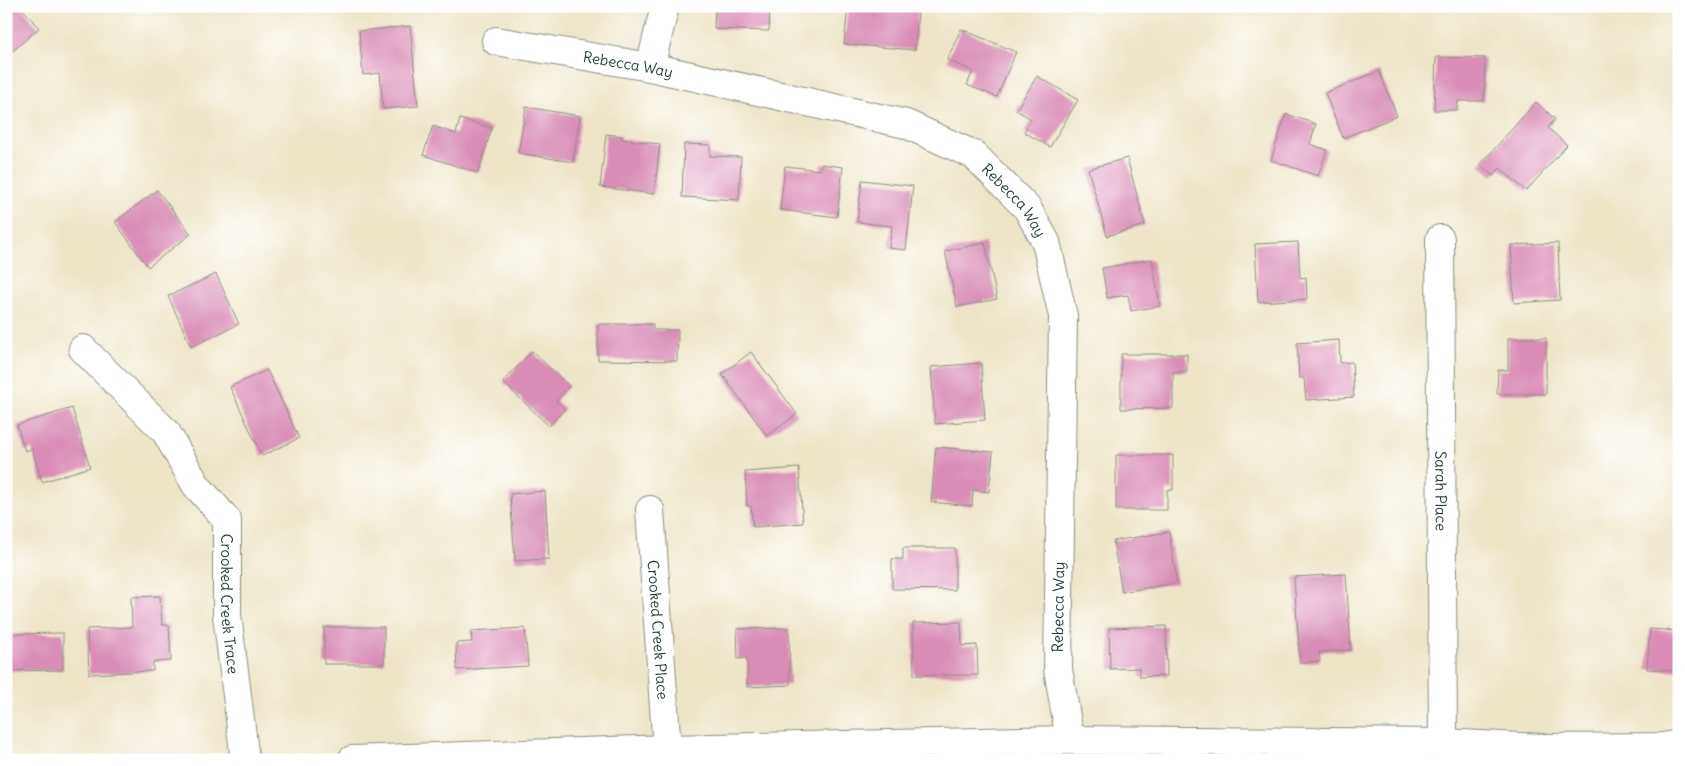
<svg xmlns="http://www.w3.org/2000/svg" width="1685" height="766" font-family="Delius,sans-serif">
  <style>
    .building { fill: #d98cb6 }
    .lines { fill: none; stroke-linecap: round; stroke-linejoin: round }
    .minor-casing { stroke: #86917e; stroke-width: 30 }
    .minor { stroke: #fff; stroke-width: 28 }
    .labels { text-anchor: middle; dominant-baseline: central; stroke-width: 4.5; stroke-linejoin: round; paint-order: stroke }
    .street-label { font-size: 15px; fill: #1f3d34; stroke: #fff }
  </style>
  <rect width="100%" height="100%" fill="#fff"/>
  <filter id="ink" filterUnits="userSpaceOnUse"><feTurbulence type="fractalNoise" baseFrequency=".02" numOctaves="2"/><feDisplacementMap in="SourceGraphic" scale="10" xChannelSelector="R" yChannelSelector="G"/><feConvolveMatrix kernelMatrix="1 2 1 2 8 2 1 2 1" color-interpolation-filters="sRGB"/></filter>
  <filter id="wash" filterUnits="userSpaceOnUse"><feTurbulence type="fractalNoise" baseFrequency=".0096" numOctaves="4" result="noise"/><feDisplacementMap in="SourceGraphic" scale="20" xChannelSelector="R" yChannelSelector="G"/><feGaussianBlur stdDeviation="1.12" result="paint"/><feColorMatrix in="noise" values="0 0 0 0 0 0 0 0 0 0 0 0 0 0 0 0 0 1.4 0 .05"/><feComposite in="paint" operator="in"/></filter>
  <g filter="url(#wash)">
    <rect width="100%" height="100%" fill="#eee5c9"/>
    <g id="blocks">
      <g class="building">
        <polygon points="6,6 20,6 39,28 6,57"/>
        <polygon points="715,6 770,6 769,31 714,29"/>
        <polygon points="848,6 918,11 915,50 844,44"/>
        <polygon points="410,26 418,106 383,109 380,73 363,75 359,31"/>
        <polygon points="961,29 1016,52 997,97 967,85 973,71 947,60"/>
        <polygon points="1436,57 1485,58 1484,101 1458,101 1457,110 1434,110"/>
        <polygon points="1379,71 1397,116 1343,138 1325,93"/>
        <polygon points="1037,76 1078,100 1050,147 1024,132 1031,119 1016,110"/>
        <polygon points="1536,102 1555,119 1548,128 1567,145 1526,191 1500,168 1493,176 1480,165"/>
        <polygon points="526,107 580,116 573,162 518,153"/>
        <polygon points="1286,114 1316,124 1310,144 1327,150 1318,176 1271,160"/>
        <polygon points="460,119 492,128 478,173 423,155 433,126 456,134"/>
        <polygon points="606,134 622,136 621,139 660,144 654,194 600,187"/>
        <polygon points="684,144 710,145 710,156 741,157 739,200 682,197"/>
        <polygon points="1127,158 1145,225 1107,236 1088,169"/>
        <polygon points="821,164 843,167 837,217 780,210 785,166 820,170"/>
        <polygon points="862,180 913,186 906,250 889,248 892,226 857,222"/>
        <polygon points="157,190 191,234 148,267 115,222"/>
        <polygon points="1298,242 1300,278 1306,277 1307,299 1258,302 1255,244"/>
        <polygon points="985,243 997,299 957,307 945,251"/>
        <polygon points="1558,243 1560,300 1514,303 1511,245"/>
        <polygon points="1152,259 1160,306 1131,311 1128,295 1107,298 1102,268"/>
        <polygon points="216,274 239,324 191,347 168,296"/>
        <polygon points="598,324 653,324 653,330 678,330 677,361 598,360"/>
        <polygon points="1508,338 1546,338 1546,394 1497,394 1498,370 1508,370"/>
        <polygon points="1339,340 1340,363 1352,362 1354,397 1306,400 1304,378 1299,378 1297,343"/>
        <polygon points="532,351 569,386 556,401 565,409 549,426 503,382"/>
        <polygon points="751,352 797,414 767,436 722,374"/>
        <polygon points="1121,354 1187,354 1187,372 1173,372 1173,408 1121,409"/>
        <polygon points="981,363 985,420 935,424 931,367"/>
        <polygon points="267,370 299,438 262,456 230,387"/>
        <polygon points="72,408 90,467 42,482 32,449 25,451 17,425"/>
        <polygon points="936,447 993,452 989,492 973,490 972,506 931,502"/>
        <polygon points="1116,455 1173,455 1173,490 1167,490 1167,510 1116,510"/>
        <polygon points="799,468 803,523 753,527 751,506 747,506 745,472"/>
        <polygon points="545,491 549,559 515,561 510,494"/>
        <polygon points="1169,532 1177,583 1122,592 1113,541"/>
        <polygon points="903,548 955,548 955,590 892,589 892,559 903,559"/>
        <polygon points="1346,574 1351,650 1319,652 1320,661 1300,663 1294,577"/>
        <polygon points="160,596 162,625 169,625 171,661 153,662 153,671 89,674 87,629 132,627 131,597"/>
        <polygon points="961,622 962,646 977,645 978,675 914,675 913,623"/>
        <polygon points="1166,626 1167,676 1140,677 1139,668 1110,669 1109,628"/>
        <rect x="324" y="627" width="60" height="37"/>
        <polygon points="525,628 528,666 457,670 456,643 472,642 471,631"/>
        <polygon points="789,628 790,685 747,687 747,658 738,659 737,629"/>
        <polygon points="1650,629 1679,631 1679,671 1647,669"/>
        <polygon points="63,633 63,670 6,671 6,634"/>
      </g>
    </g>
  </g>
  <g filter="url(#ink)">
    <use href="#blocks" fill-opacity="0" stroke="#86917e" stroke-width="1"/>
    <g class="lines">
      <defs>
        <g id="minor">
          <path id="s1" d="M496 41 650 67 906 124 974 155 1027 208 1046 242 1063 316 1058 669 1070 740"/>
          <polyline points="650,67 665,6"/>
          <path id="s2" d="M1440 239 1443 743"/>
          <path id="s3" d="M83 349 166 432 196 485 227 520V615L245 760"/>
          <path id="s4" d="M650 510 667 749"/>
          <polyline points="352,760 667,749 1070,740 1443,743 1544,748 1663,747 1679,744"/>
        </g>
      </defs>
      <use href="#minor" class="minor-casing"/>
      <use href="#minor" class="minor"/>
    </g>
  </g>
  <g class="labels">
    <g class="street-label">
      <text stroke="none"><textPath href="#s1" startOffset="134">Rebecca Way</textPath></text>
      <text stroke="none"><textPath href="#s1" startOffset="554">Rebecca Way</textPath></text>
      <text stroke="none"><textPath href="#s2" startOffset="252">Sarah Place</textPath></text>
      <text stroke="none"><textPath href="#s3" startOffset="309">Crooked Creek Trace</textPath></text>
      <text transform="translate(1058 607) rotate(-89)">Rebecca Way</text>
      <text stroke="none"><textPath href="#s4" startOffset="120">Crooked Creek Place</textPath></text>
    </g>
  </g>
  <rect width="1685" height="766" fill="none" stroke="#fff" stroke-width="25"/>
</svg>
